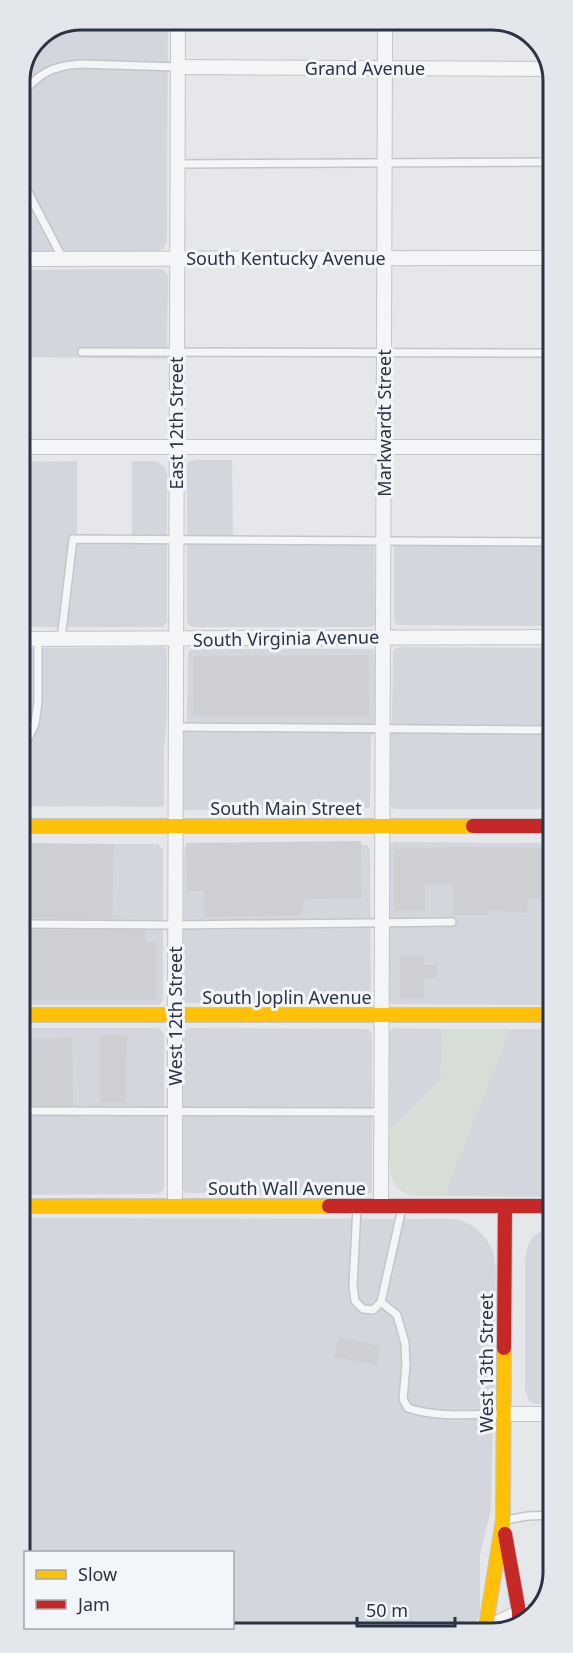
<svg xmlns="http://www.w3.org/2000/svg" width="573" height="1653" font-family="'Noto Sans',sans-serif">
  <style>
    .built { fill: #d3d7dd }
    .green { fill: #d6ded5 }
    .building { fill: #cdcfd3 }
    .lines { fill: none; stroke-linecap: round; stroke-linejoin: round }
    .lane-casing { stroke: #c3c5c8; stroke-width: 10 }
    .street-casing { stroke: #c3c5c8; stroke-width: 16 }
    .slow-casing { stroke: #c3c5c8; stroke-width: 16 }
    .jam-casing { stroke: #c3c5c8; stroke-width: 16 }
    .lane { stroke: #f4f5f7; stroke-width: 7 }
    .street { stroke: #f4f5f7; stroke-width: 14 }
    .slow { stroke: #ffc107; stroke-width: 14 }
    .jam { stroke: #c62828; stroke-width: 14 }
    .labels { text-anchor: middle; dominant-baseline: central; stroke-width: 6; stroke-linejoin: round; paint-order: stroke }
    .street-label { font-size: 18px; fill: #2a3445; stroke: #f3f6f9 }
    .rim { fill: none; stroke: #2a3445; stroke-width: 3 }
  </style>
  <rect width="100%" height="100%" fill="#e5e7ea"/>
  <g class="built">
    <polygon points="81,20 168,20 167,242 163,249 157,251 20,252 20,78 38,37"/>
    <polygon points="161,269 166,272 168,276 167,359 20,357 20,270"/>
    <polygon points="195,460 232,460 233,538 374,538 375,622 374,625 371,627 192,627 189,625 187,622 187,466 188,462"/>
    <polygon points="77,461 77,541 132,541 132,461 154,461 159,463 165,467 167,473 167,622 163,627 20,627 20,462"/>
    <polygon points="394,539 552,539 552,626 397,625 394,621"/>
    <polygon points="163,647 167,650 167,717 164,749 164,804 162,807 21,806 20,648"/>
    <polygon points="399,647 552,648 552,809 395,809 392,808 389,802 389,740 392,720 393,653 394,650"/>
    <polygon points="191,649 371,649 374,650 375,658 375,721 371,739 370,804 369,808 184,810 182,808 181,752 187,718 188,653"/>
    <polygon points="394,842 553,843 553,1005 391,1004 389,999 388,847 389,844"/>
    <polygon points="21,844 158,844 160,846 163,850 163,1000 161,1003 159,1005 21,1005"/>
    <polygon points="188,844 367,845 370,850 371,1000 370,1003 364,1005 184,1003 183,1000 184,850 185,846"/>
    <polygon points="21,1028 158,1028 161,1030 164,1035 164,1187 163,1191 157,1194 21,1195"/>
    <polygon points="190,1028 369,1029 372,1035 372,1191 370,1193 363,1194 185,1193 183,1188 183,1034 184,1031"/>
    <polygon points="393,1028 443,1029 441,1079 390,1130 389,1035 391,1030"/>
    <polygon points="510,1029 553,1029 553,1197 444,1196"/>
    <polygon points="21,1218 435,1219 454,1219 463,1221 471,1225 478,1230 485,1237 493,1251 496,1270 491,1509 480,1555 480,1612 477,1620 469,1625 233,1625 232,1552 26,1552 25,1594 22,1587"/>
    <polygon points="553,1224 553,1404 536,1404 529,1401 525,1390 525,1260 527,1249 531,1239 547,1226"/>
  </g>
  <path class="green" d="M443 1029H510L444 1196C433 1196 420 1197 410 1195 383 1189 390 1150 390 1130L441 1079Z"/>
  <g class="building">
    <polygon points="369,655 369,716 193,716 193,656"/>
    <polygon points="361,841 362,898 305,899 301,915 204,917 204,891 187,891 186,843"/>
    <polygon points="21,843 114,844 112,919 21,918"/>
    <polygon points="454,847 553,848 553,889 547,900 528,898 527,913 490,910 488,915 453,915 453,884 425,885 425,911 394,911 394,849"/>
    <polygon points="21,930 145,930 146,942 156,942 156,1000 21,1000"/>
    <polygon points="400,956 424,956 424,965 437,965 437,978 424,978 424,999 400,999"/>
    <polygon points="100,1035 127,1035 126,1103 100,1103"/>
    <polygon points="72,1038 73,1106 21,1105 21,1039"/>
    <polygon points="338,1337 381,1346 377,1365 334,1357"/>
  </g>
  <g class="lines">
    <defs>
      <g id="lane">
        <path d="M20 96C38 74 51 66 80 64L178 67"/>
        <polyline points="177,164 552,162"/>
        <polyline points="20,171 31,198 63,259"/>
        <polyline points="82,352 552,353"/>
        <polyline points="61,639 73,539 552,542"/>
        <polyline points="176,727 552,730"/>
        <polyline points="20,761 25,745 35,724 38,702 38,639"/>
        <polyline points="21,924 175,925 452,922"/>
        <polyline points="21,1111 380,1112"/>
        <polyline points="357,1207 353,1286 355,1301 363,1309 373,1310 381,1302 402,1208"/>
        <path d="M381 1302 397 1315 405 1343 406 1365 403 1399 408 1408C436 1418 474 1414 503 1414"/>
        <polyline points="505,1520 528,1516 553,1515"/>
      </g>
      <g id="street">
        <polyline points="178,67 551,69"/>
        <polyline points="20,259 552,258"/>
        <polyline points="20,447 552,447"/>
        <polyline points="20,639 552,637"/>
        <polyline points="175,1206 175,1015 178,20"/>
        <path d="M381 1206C379 810 386 415 385 20"/>
        <polyline points="503,1414 553,1414"/>
        <polyline points="21,1554 26,1554"/>
        <polyline points="107,1633 476,1630 485,1629 519,1612 536,1612"/>
      </g>
      <g id="slow">
        <polyline points="21,826 473,826"/>
        <polyline points="21,1015 553,1015"/>
        <polyline points="21,1206 329,1206"/>
        <polyline points="485,1632 503,1520 504,1348"/>
      </g>
      <g id="jam">
        <polyline points="473,826 552,826"/>
        <polyline points="329,1206 553,1206"/>
        <polyline points="504,1348 505,1206"/>
        <polyline points="505,1534 519,1612 519,1624"/>
      </g>
    </defs>
    <use href="#lane" class="lane-casing"/>
    <use href="#street" class="street-casing"/>
    <use href="#slow" class="slow-casing"/>
    <use href="#jam" class="jam-casing"/>
    <use href="#lane" class="lane"/>
    <use href="#street" class="street"/>
    <use href="#slow" class="slow"/>
    <use href="#jam" class="jam"/>
  </g>
  <g class="labels">
    <g class="street-label">
      <text x="365" y="68">Grand Avenue</text>
      <text x="286" y="258">South Kentucky Avenue</text>
      <text transform="translate(176 423) rotate(-90)">East 12th Street</text>
      <text transform="translate(384 423) rotate(-90)">Markwardt Street</text>
      <text transform="translate(286 638) rotate(-1)">South Virginia Avenue</text>
      <text x="286" y="808">South Main Street</text>
      <text x="287" y="997">South Joplin Avenue</text>
      <text transform="translate(175 1016) rotate(-90)">West 12th Street</text>
      <text x="287" y="1188">South Wall Avenue</text>
      <text transform="translate(486 1363) rotate(-90)">West 13th Street</text>
    </g>
  </g>
  <path d="M0 0H573V1653H0ZM81 30H492A51 51 0 0 1 543 81V1572A51 51 0 0 1 492 1623H81A51 51 0 0 1 30 1572V81A51 51 0 0 1 81 30Z" fill="#e3e6eb" fill-rule="evenodd"/>
  <path class="rim" d="M81 30H492A51 51 0 0 1 543 81V1572A51 51 0 0 1 492 1623H81A51 51 0 0 1 30 1572V81A51 51 0 0 1 81 30Z"/>
  <rect x="24" y="1551" width="210" height="78" fill="#f3f6f9" stroke="#a3a8b1" stroke-width="1.5"/>
  <rect x="36" y="1570" width="30" height="9" fill="#ffc107" stroke="#a3a8b1" stroke-width="1.5"/>
  <text x="78" y="1581" font-size="18" fill="#2a3445">Slow</text>
  <rect x="36" y="1600" width="30" height="9" fill="#c62828" stroke="#a3a8b1" stroke-width="1.5"/>
  <text x="78" y="1611" font-size="18" fill="#2a3445">Jam</text>
  <path d="M357 1617v9h98v-9" fill="none" stroke="#2a3445" stroke-width="3"/>
  <text x="366" y="1617" font-size="18" fill="#2a3445" stroke="#f3f6f9" stroke-width="4.5" paint-order="stroke">50 m</text>
</svg>
